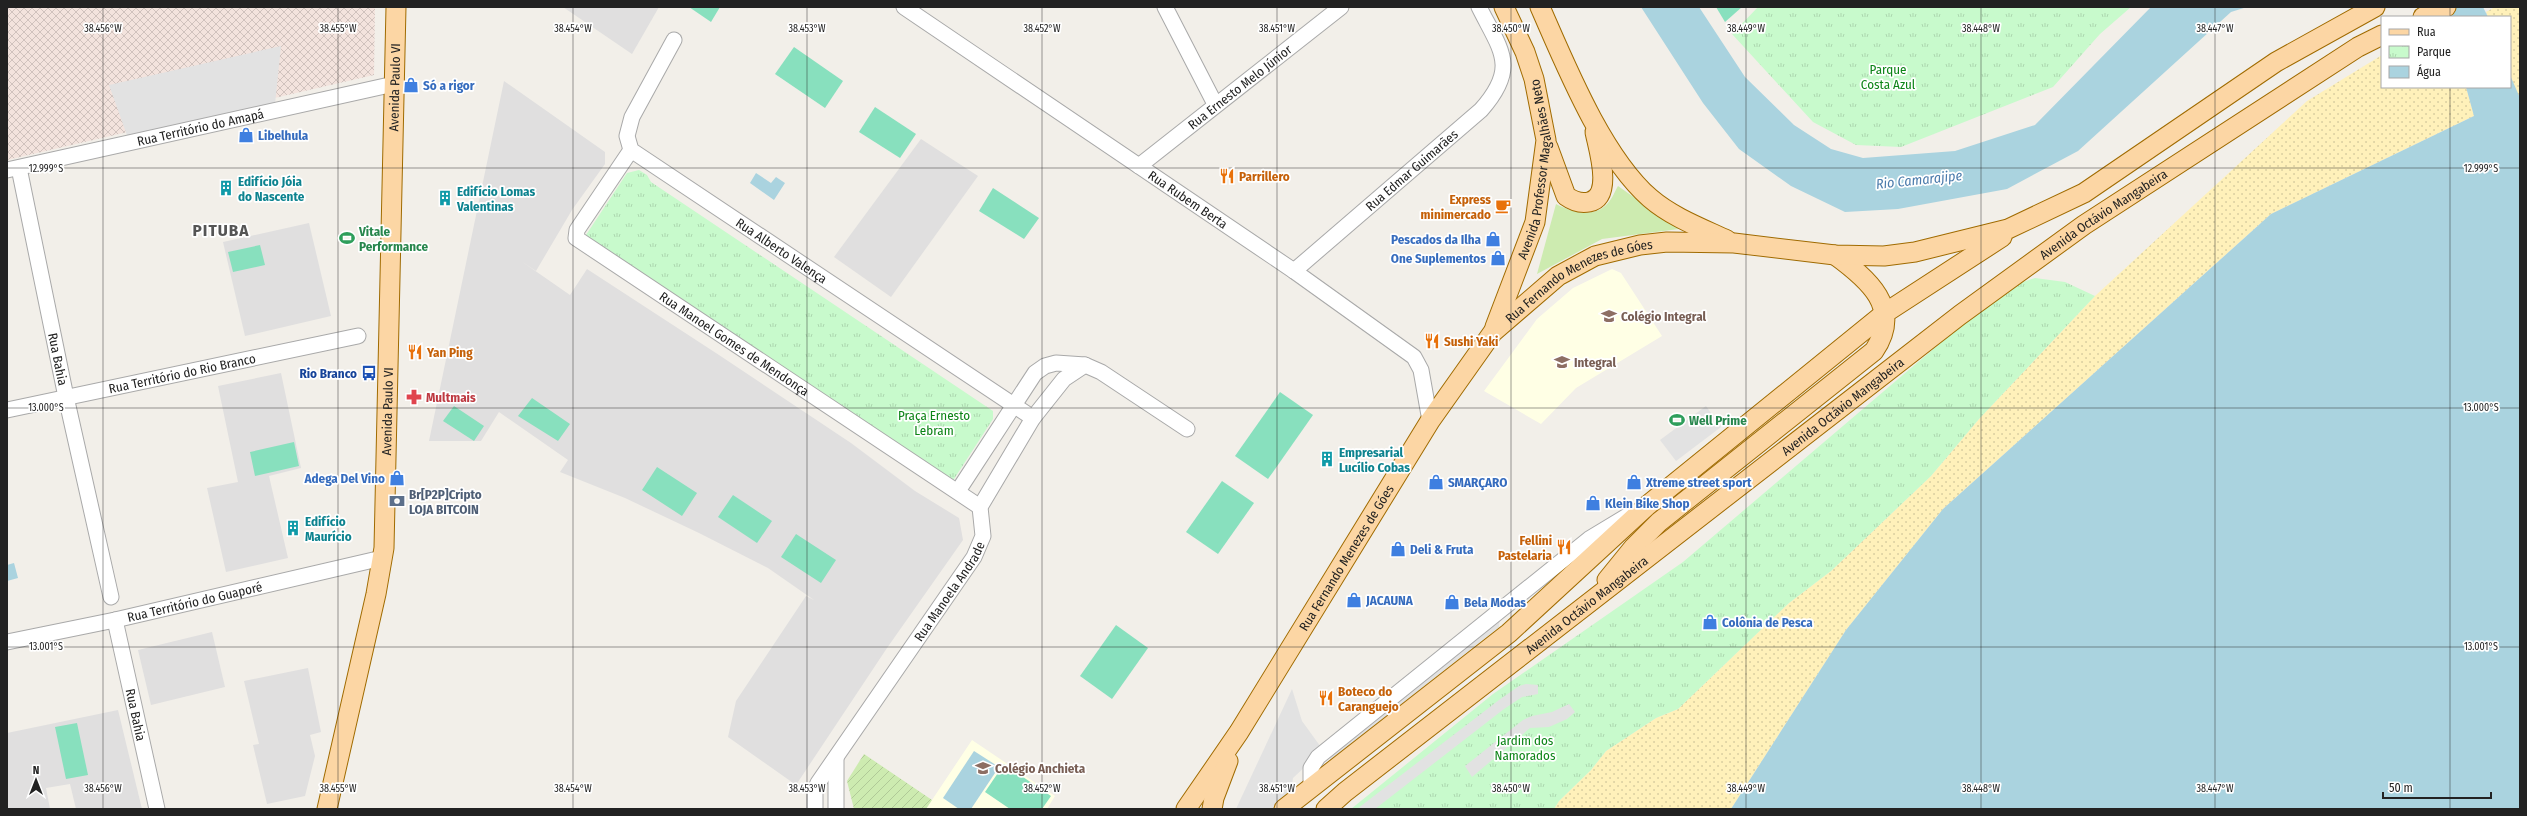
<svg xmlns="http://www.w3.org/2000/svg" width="2527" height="816" font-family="'Fira Sans Condensed',sans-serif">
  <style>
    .residential { fill: #e0dfdf }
    .education { fill: #ffffe5 }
    .military { fill: url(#military-cross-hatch) }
    .grass { fill: #cdebb0 }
    .sand { fill: url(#sand-dots) }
    .park { fill: url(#park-tufts) }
    .garden { fill: url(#garden-furrows) }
    .pitch { fill: #88e0be }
    .parking { fill: #e2e2e2 }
    .water { fill: #aad3df }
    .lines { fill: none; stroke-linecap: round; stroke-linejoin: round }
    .minor-casing { stroke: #a9a9a9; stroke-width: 17 }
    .major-casing { stroke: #a06b00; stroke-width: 21 }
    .minor { stroke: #fff; stroke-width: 15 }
    .major { stroke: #fcd6a4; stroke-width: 19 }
    .ticks { fill: none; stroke: #222; stroke-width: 1; stroke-opacity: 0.45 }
    .labels { text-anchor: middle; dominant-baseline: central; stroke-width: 3.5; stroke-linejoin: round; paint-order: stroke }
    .park-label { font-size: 13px; fill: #0c8416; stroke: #fff }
    .shop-label { font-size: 13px; font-weight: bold; fill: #366cbe; stroke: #fff; text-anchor: start }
    .street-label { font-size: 13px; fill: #222; stroke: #fff }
    .food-label { font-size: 13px; font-weight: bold; fill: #c56008; stroke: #fff; text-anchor: start }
    .culture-label { font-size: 13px; font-weight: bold; fill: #0d838f; stroke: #fff; text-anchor: start }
    .leisure-label { font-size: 13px; font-weight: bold; fill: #27864d; stroke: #fff; text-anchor: start }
    .education-label { font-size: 13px; font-weight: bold; fill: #785e54; stroke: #fff; text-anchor: start }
    .transit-label { font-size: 13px; font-weight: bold; fill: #164399; stroke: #fff; text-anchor: end }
    .health-label { font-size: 13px; font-weight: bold; fill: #be3a42; stroke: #fff; text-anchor: start }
    .service-label { font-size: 13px; font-weight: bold; fill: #4e5e75; stroke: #fff; text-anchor: start }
    .water-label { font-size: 14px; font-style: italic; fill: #4a7aab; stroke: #fff }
    .district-label { font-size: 17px; font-weight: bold; letter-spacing: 1px; fill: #555; stroke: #fff }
    .ticks-label { font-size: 10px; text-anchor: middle; fill: #222; stroke: #fff; stroke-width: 3.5; stroke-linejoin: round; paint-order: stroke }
  </style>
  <defs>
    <pattern id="military-cross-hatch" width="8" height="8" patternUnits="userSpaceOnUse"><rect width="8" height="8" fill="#f3e3dd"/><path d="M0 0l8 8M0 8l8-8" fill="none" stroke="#d0c2bd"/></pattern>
    <pattern id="sand-dots" width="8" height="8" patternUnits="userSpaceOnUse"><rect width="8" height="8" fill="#fff1ba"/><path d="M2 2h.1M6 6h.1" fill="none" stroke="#dacea0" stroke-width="1.8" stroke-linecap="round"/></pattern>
    <pattern id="park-tufts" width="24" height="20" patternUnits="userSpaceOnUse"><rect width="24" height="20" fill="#c8facc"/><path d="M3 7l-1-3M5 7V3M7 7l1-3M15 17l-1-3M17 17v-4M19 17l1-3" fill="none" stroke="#acd6af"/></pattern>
    <pattern id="garden-furrows" width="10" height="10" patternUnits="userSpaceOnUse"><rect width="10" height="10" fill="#cdebb0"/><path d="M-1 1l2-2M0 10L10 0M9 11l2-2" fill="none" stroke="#b0c997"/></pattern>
  </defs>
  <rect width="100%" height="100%" fill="#f2efe9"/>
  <g class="residential">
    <polygon points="563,7 659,7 632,54"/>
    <polygon points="504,81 605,152 605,164 572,210 536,271 521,261 570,295 587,269 719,355 851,443 915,491 959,518 963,540 887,648 796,785 728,737 736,701 806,596 814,600 768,568 699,533 625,498 560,472 568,460 499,412 481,441 429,441"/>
    <polygon points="921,139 978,176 891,297 834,257"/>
    <polygon points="309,223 331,316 245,336 223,242"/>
    <polygon points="281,373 301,468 269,476 288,558 226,572 207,488 238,482 218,386"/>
    <polygon points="212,632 225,687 151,705 138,650"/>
    <polygon points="308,668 321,732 310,735 315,756 305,796 267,804 253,745 259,744 244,681"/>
    <polygon points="118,710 142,809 76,809 70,784 46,788 50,809 7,809 7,733"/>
  </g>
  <g class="education">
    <polygon points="1612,269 1621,273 1662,336 1576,388 1541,424 1484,391 1537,319 1573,288"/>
    <polygon points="972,740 1055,796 1047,809 926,809"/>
  </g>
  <polygon class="military" points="7,7 375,7 374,75 7,160"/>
  <path class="grass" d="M1618 186 1679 229 1602 239 1537 274 1556 204C1572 212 1594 219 1608 203 1612 199 1615 191 1618 186Z"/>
  <g class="sand">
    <polygon points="2495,7 2520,7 2519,99 2510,75 2510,17 2488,17 2486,12"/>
    <polygon points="2382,55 2382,87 2466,87 2474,116 2271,214 1943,509 1846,630 1731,809 1554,809 1559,801 1591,770 1606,751 1656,718 1678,709 1789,603 1831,571 1931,476 1979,419 2095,296 2307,101"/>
  </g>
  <g class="park">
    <polygon points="1758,7 2131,7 2100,34 2053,87 1901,147 1856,145 1813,122 1732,34"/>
    <polygon points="639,170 647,175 651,182 993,411 993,419 954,479 950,480 584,238 627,173"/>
    <polygon points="2035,278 2065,282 2095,296 1979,419 1931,476 1831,571 1789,603 1678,709 1656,718 1606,751 1591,770 1559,801 1554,809 1351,809 1493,694 1683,562 1991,300 2014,285"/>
  </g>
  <polygon class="garden" points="864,754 932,800 926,809 854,809 847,781"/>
  <g class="pitch">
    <polygon points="689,7 720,7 711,22"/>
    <polygon points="1716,7 1742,7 1725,22"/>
    <polygon points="794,47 843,81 825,108 775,74"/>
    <polygon points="875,107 916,134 900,158 859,132"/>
    <polygon points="993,188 1039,218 1024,239 979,211"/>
    <polygon points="260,245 265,265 233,272 228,252"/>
    <polygon points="1280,392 1313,415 1268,479 1235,456"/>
    <polygon points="532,398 570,424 558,441 518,416"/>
    <polygon points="454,406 484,426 474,441 443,421"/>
    <polygon points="294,442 299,466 255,476 250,452"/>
    <polygon points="657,467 697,493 682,516 642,490"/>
    <polygon points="1222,481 1254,503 1218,554 1186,532"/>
    <polygon points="733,495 772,521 757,543 718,517"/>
    <polygon points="796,534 836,560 821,583 781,557"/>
    <polygon points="1116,625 1148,648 1112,699 1080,676"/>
    <polygon points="77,723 88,775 66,779 55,727"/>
    <polygon points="1004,764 1051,796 1042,809 1010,809 985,792"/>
  </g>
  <g class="parking">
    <polygon points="281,46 275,104 128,138 109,85"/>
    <polygon points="1706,406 1721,427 1676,461 1660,440"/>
    <polygon points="1500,616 1499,627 1330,760 1330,750"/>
    <polygon points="1526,684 1538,685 1538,694 1522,697 1504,709 1375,809 1357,809 1499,700 1519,686"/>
    <polygon points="1292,689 1302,721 1323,750 1293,778 1292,785 1297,794 1280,809 1236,809"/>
    <polygon points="1569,704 1575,712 1567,719 1549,727 1530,728 1472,777 1465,766 1523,720 1532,716 1552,712"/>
  </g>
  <g class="water">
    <polygon points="1641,7 1699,7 1745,77 1794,125 1831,149 1863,158 1955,151 2035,125 2151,7 2247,7 2231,12 2078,151 2007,189 1898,209 1845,212 1791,186 1739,149 1703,103"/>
    <polygon points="2435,7 2483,7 2488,17 2441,17"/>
    <polygon points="2510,75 2520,98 2520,809 1731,809 1846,630 1943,509 2271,214 2474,116 2466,87 2510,87"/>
    <polygon points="756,173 771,183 776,177 785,183 774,200 750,183"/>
    <polygon points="14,563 18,578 7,581 7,565"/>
    <polygon points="974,751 999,767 971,809 959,809 943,798"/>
  </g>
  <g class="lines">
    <defs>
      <g id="minor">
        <path id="s1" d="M904 7 1294 271 1414 357 1421 370 1430 421"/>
        <polyline points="1165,7 1215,104"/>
        <path id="s2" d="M674 40 632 117 627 136 631 150 1033 418"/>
        <path id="s3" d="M631 150 577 230 576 238 980 507"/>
        <path id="s4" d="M1139 166 1341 7"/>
        <path id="s5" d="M19 168 66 397 111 597"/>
        <path id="s6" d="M7 170 394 84"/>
        <path id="s7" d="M1294 271 1481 110C1519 67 1501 51 1479 7"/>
        <path id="s8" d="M7 410 358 336"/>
        <polyline points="958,491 1035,373 1045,366 1056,363 1085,365 1101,372 1187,429"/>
        <path id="s9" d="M115 620 157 809"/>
        <path id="s10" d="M7 642 115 620 382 558"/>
        <polyline points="1311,788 1311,768 1318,757 1589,539 1632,513"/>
        <path id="s11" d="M815 809V791L818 783 974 557 983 536 980 507 1033 418 1064 379 1085 365"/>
        <polyline points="836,809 836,758"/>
      </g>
      <g id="major">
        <path d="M1540 7C1566 66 1602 156 1650 198 1672 217 1701 228 1727 240"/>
        <polyline points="2423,17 2446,7"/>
        <path d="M1548 147 1566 196C1573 201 1580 204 1589 202 1614 197 1598 148 1595 132"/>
        <path id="s12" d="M1495 327 1535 222 1546 140 1534 79 1525 52 1504 7"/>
        <path d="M1607 580 1633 548 1659 522 1874 351C1903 308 1868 279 1835 255"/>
        <path id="s13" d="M327 809 376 594 384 548 396 7"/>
        <path id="s14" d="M1186 809 1239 732 1430 421 1493 332 1558 276 1595 256 1640 245 1667 242 1734 243 1835 255 1884 256 1915 252 2008 229 2084 193 2276 62 2375 7"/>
        <polyline points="1212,809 1214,798 1228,761"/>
        <polyline points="1284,809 1509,633 1648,505 1885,313 2002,237"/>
        <path id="s15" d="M1326 809 1345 792 1960 315 2084 225 2358 47 2382 35"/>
      </g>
    </defs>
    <use href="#minor" class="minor-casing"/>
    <use href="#major" class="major-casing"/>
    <use href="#minor" class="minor"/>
    <use href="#major" class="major"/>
  </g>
  <path class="ticks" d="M103 7V809M338 7V809M573 7V809M807 7V809M1042 7V809M1277 7V809M1511 7V809M1746 7V809M1981 7V809M2215 7V809M2450 7V17M2450 87V809M7 168H2520M7 408H2520M7 647H2520"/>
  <defs>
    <symbol id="shop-bare" viewBox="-9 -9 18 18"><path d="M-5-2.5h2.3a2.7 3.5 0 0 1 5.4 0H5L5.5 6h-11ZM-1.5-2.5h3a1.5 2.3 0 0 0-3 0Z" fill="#3f7fe0" stroke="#fff" stroke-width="2.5" paint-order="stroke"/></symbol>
    <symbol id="restaurant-bare" viewBox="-9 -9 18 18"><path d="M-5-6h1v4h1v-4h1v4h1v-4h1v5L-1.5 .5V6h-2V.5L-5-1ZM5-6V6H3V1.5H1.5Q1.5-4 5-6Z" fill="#e8710a" stroke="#fff" stroke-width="2.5" paint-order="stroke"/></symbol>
    <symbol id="building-bare" viewBox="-9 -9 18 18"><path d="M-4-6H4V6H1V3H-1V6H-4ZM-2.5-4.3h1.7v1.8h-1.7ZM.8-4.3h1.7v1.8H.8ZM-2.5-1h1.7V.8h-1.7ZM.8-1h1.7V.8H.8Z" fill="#0f9aa8" stroke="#fff" stroke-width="2.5" paint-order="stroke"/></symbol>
    <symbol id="cafe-bare" viewBox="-9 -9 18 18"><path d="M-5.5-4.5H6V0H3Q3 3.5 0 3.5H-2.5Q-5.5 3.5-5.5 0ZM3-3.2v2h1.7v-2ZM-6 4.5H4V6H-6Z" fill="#e8710a" stroke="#fff" stroke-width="2.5" paint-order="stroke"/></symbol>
    <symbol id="stadium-bare" viewBox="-9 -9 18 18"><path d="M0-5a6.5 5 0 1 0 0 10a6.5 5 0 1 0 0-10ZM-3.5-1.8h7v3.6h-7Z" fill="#2e9e5b" stroke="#fff" stroke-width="2.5" paint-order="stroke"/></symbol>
    <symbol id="school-bare" viewBox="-9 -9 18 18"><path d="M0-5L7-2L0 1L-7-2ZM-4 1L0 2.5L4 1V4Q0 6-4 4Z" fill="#8d6e63" stroke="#fff" stroke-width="2.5" paint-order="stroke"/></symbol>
    <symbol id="bus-bare" viewBox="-9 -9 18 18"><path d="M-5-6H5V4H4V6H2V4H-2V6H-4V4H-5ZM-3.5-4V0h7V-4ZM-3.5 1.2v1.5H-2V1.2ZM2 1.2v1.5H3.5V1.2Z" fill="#1a4fb4" stroke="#fff" stroke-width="2.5" paint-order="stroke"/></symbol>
    <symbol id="pharmacy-bare" viewBox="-9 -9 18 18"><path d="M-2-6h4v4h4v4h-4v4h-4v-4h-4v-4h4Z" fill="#e0444e" stroke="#fff" stroke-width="2.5" paint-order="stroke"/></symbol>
    <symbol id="bank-bare" viewBox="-9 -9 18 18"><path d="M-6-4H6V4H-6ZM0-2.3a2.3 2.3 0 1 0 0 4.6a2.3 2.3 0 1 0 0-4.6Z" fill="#5c6f8a" stroke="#fff" stroke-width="2.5" paint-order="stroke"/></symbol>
  </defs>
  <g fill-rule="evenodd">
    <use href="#shop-bare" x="400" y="74" width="22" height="22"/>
    <use href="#shop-bare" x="235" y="124" width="22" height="22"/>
    <use href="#restaurant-bare" x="1216" y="165" width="22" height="22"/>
    <use href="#building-bare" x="215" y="177" width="22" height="22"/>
    <use href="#building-bare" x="434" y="187" width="22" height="22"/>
    <use href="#cafe-bare" x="1492" y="195" width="22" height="22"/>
    <use href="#stadium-bare" x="336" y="227" width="22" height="22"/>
    <use href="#shop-bare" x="1482" y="228" width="22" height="22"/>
    <use href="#shop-bare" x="1487" y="247" width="22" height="22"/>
    <use href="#school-bare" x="1598" y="305" width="22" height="22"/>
    <use href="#restaurant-bare" x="1421" y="330" width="22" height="22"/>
    <use href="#restaurant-bare" x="404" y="341" width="22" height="22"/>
    <use href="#school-bare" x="1551" y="351" width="22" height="22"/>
    <use href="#bus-bare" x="358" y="362" width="22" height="22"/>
    <use href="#pharmacy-bare" x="403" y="386" width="22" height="22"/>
    <use href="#stadium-bare" x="1666" y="409" width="22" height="22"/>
    <use href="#building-bare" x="1316" y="448" width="22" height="22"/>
    <use href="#shop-bare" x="386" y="467" width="22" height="22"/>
    <use href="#shop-bare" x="1425" y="471" width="22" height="22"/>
    <use href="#shop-bare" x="1623" y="471" width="22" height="22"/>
    <use href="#bank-bare" x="386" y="490" width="22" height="22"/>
    <use href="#shop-bare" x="1582" y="492" width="22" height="22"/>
    <use href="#building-bare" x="282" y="517" width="22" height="22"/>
    <use href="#restaurant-bare" x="1553" y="536" width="22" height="22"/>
    <use href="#shop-bare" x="1387" y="538" width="22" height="22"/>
    <use href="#shop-bare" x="1343" y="589" width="22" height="22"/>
    <use href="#shop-bare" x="1441" y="591" width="22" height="22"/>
    <use href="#shop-bare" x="1699" y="611" width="22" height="22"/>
    <use href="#restaurant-bare" x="1315" y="687" width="22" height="22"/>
    <use href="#school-bare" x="972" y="757" width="22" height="22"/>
  </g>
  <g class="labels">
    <g class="park-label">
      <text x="1888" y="69">Parque<tspan x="1888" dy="15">Costa Azul</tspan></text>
      <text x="934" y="415">Praça Ernesto<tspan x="934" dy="15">Lebram</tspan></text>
      <text x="1525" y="740">Jardim dos<tspan x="1525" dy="15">Namorados</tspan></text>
    </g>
    <g class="shop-label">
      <text x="423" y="85">Só a rigor</text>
      <text x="258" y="135">Libelhula</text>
      <text x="1481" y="239" text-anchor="end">Pescados da Ilha</text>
      <text x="1486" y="258" text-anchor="end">One Suplementos</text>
      <text x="385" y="478" text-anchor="end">Adega Del Vino</text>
      <text x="1448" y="482">SMARÇARO</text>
      <text x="1646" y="482">Xtreme street sport</text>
      <text x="1605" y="503">Klein Bike Shop</text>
      <text x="1410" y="549">Deli &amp; Fruta</text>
      <text x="1366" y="600">JACAUNA</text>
      <text x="1464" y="602">Bela Modas</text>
      <text x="1722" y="622">Colônia de Pesca</text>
    </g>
    <g class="street-label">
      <text stroke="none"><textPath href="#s4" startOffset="128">Rua Ernesto Melo Júnior</textPath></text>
      <text stroke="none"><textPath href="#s13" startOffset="728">Avenida Paulo VI</textPath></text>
      <text stroke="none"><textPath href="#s6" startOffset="198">Rua Território do Amapá</textPath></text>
      <text stroke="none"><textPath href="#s7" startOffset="155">Rua Edmar Guimarães</textPath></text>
      <text stroke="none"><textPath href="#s12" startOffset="165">Avenida Professor Magalhães Neto</textPath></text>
      <text stroke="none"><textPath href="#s1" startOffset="343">Rua Rubem Berta</textPath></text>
      <text stroke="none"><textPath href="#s15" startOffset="979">Avenida Octávio Mangabeira</textPath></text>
      <text stroke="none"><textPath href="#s2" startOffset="303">Rua Alberto Valença</textPath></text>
      <text stroke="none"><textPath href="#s14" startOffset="670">Rua Fernando Menezes de Góes</textPath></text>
      <text stroke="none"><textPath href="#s3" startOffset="295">Rua Manoel Gomes de Mendonça</textPath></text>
      <text stroke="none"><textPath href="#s5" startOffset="195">Rua Bahia</textPath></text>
      <text stroke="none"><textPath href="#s8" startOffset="179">Rua Território do Rio Branco</textPath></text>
      <text stroke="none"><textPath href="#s15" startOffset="655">Avenida Octávio Mangabeira</textPath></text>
      <text stroke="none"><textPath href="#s13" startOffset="404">Avenida Paulo VI</textPath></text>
      <text stroke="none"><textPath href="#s14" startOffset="298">Rua Fernando Menezes de Góes</textPath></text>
      <text stroke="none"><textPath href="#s11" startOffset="259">Rua Manoela Andrade</textPath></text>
      <text stroke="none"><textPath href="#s10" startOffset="192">Rua Território do Guaporé</textPath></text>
      <text stroke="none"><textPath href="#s15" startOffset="331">Avenida Octávio Mangabeira</textPath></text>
      <text stroke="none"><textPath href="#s9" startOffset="97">Rua Bahia</textPath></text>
    </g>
    <g class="food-label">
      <text x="1239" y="176">Parrillero</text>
      <text x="1491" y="199" text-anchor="end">Express<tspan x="1491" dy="15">minimercado</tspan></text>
      <text x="1444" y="341">Sushi Yaki</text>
      <text x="427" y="352">Yan Ping</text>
      <text x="1552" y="540" text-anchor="end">Fellini<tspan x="1552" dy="15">Pastelaria</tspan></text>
      <text x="1338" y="691">Boteco do<tspan x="1338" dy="15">Caranguejo</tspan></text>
    </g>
    <g class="culture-label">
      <text x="238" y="181">Edifício Jóia<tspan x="238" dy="15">do Nascente</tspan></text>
      <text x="457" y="191">Edifício Lomas<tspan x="457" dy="15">Valentinas</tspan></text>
      <text x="1339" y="452">Empresarial<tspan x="1339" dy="15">Lucílio Cobas</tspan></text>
      <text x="305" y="521">Edifício<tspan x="305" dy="15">Maurício</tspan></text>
    </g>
    <g class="leisure-label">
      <text x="359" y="231">Vitale<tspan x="359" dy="15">Performance</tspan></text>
      <text x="1689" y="420">Well Prime</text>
    </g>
    <g class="education-label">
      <text x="1621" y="316">Colégio Integral</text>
      <text x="1574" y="362">Integral</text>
      <text x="995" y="768">Colégio Anchieta</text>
    </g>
    <g class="transit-label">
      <text x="357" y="373">Rio Branco</text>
    </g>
    <g class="health-label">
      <text x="426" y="397">Multmais</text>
    </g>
    <g class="service-label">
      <text x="409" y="494">Br[P2P]Cripto<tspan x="409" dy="15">LOJA BITCOIN</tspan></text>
    </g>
    <g class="water-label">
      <text transform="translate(1919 180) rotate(-6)">Rio Camarajipe</text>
    </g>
    <g class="district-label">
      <text x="221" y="230">PITUBA</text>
    </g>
  </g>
  <g class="ticks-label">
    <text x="103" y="32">38.456°W</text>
    <text x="338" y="32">38.455°W</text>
    <text x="573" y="32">38.454°W</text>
    <text x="807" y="32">38.453°W</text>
    <text x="1042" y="32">38.452°W</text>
    <text x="1277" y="32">38.451°W</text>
    <text x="1511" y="32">38.450°W</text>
    <text x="1746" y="32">38.449°W</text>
    <text x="1981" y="32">38.448°W</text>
    <text x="2215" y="32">38.447°W</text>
    <text x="46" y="172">12.999°S</text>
    <text x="2481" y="172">12.999°S</text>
    <text x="46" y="411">13.000°S</text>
    <text x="2481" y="411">13.000°S</text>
    <text x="46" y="650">13.001°S</text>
    <text x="2481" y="650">13.001°S</text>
    <text x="103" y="792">38.456°W</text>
    <text x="338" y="792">38.455°W</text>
    <text x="573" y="792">38.454°W</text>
    <text x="807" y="792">38.453°W</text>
    <text x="1042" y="792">38.452°W</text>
    <text x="1277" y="792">38.451°W</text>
    <text x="1511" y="792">38.450°W</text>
    <text x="1746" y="792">38.449°W</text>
    <text x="1981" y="792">38.448°W</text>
    <text x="2215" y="792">38.447°W</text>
  </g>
  <rect width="2527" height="816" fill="none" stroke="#222222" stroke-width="16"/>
  <rect x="2381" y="16" width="130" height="72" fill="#ffffff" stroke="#a7a7a7"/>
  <rect x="2389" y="29" width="20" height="6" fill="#fcd6a4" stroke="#a7a7a7"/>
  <text x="2417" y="36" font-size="12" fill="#222222">Rua</text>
  <rect x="2389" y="46" width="20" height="12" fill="url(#park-tufts)" stroke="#a7a7a7"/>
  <text x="2417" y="56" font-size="12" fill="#222222">Parque</text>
  <rect x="2389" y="66" width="20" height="12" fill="#aad3df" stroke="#a7a7a7"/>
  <text x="2417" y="76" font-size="12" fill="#222222">Água</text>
  <g transform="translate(36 780)" stroke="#ffffff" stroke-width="3" paint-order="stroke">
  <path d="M0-3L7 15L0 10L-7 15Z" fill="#222222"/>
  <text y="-6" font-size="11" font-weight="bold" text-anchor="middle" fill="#222222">N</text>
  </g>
  <path d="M2383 792v6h108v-6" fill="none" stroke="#222222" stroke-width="2"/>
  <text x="2389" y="792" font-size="12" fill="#222222" stroke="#ffffff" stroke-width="3" paint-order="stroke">50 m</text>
</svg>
